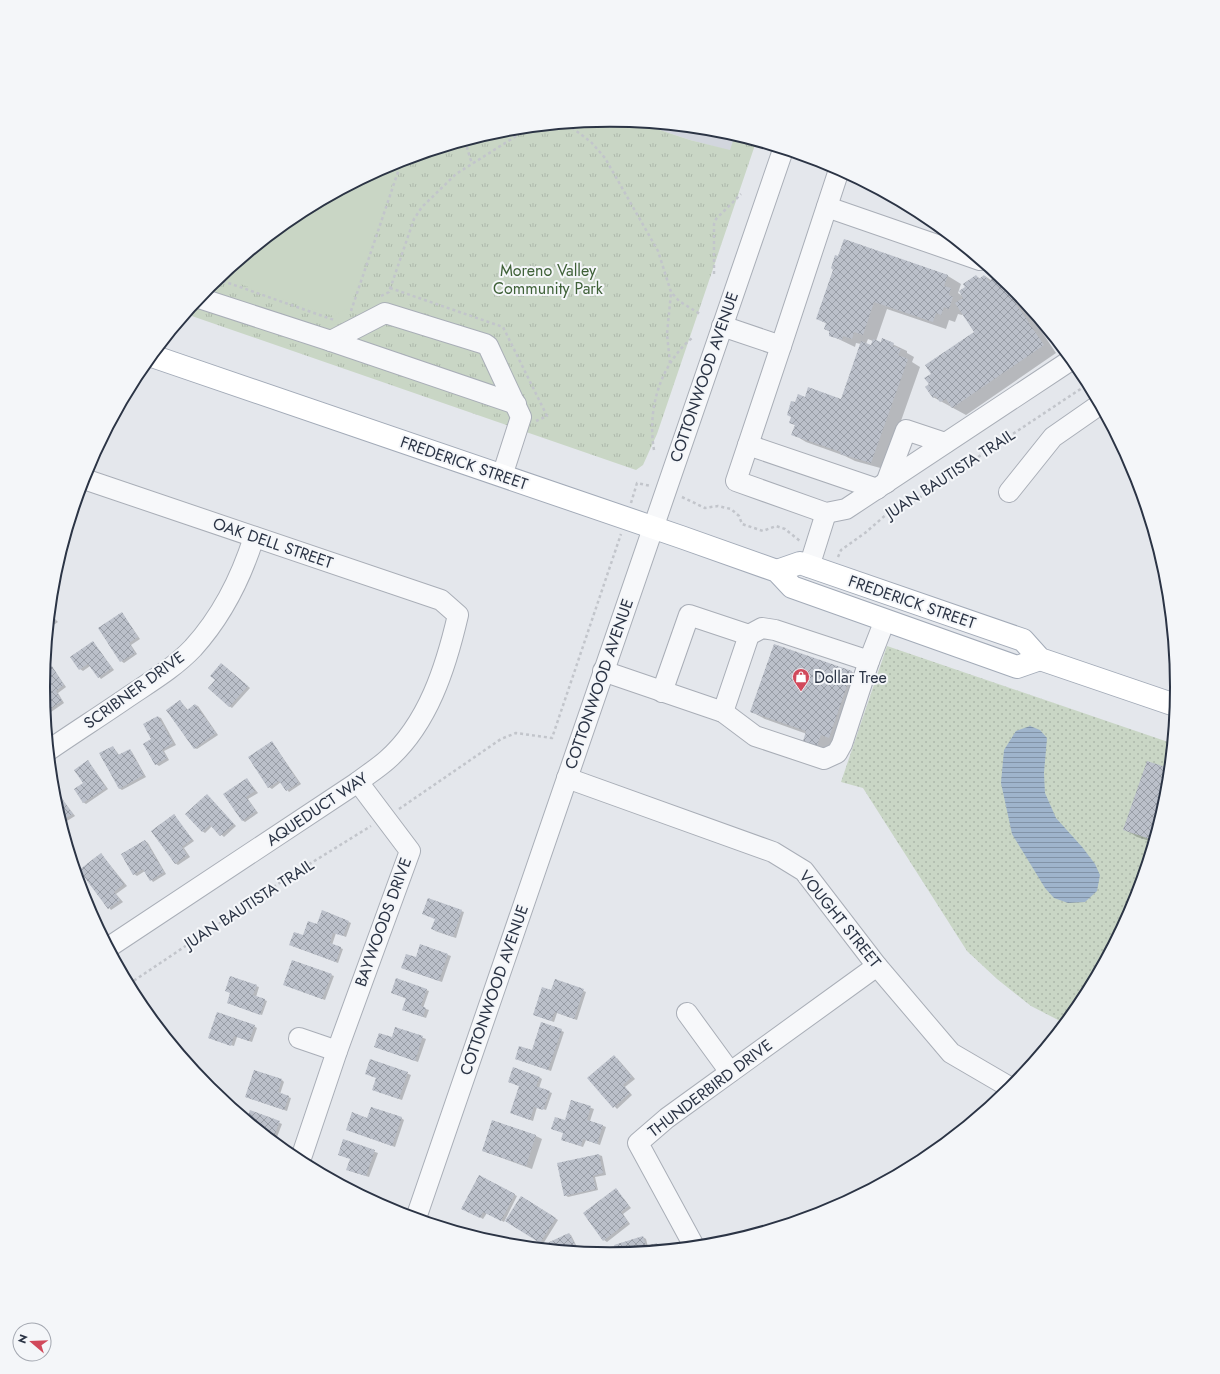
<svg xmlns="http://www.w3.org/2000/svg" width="1220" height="1374" font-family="Jost,sans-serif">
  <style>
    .built { fill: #d2d6de }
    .grass { fill: url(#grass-dots) }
    .park { fill: url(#park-tufts) }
    .pitch { fill: #c9d6c5 }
    .water { fill: url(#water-rules) }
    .shadow { fill: #0003; fill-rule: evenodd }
    .building { fill: url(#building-cross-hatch) }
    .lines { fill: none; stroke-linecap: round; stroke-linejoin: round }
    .minor-casing { stroke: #a9aeb7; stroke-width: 22 }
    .major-casing { stroke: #a3abb8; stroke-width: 24 }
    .path { stroke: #c2c5cb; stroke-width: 2.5; stroke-dasharray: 3 3; stroke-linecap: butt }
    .minor { stroke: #f7f8fa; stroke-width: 20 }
    .major { stroke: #fff; stroke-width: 22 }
    .labels { text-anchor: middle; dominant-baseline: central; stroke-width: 4; stroke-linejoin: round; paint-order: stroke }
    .park-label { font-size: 16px; fill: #3f6138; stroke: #f4f6f9 }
    .street-label { font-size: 16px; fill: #2b3445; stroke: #f4f6f9 }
    .poi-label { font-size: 16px; fill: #2b3445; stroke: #f4f6f9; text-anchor: start }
    .rim { fill: none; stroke: #2b3445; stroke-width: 2 }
  </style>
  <defs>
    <pattern id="grass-dots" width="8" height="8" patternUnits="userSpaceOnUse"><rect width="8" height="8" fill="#c9d6c5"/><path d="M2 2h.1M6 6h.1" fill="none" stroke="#adb8ab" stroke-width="1.8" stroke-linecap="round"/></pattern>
    <pattern id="park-tufts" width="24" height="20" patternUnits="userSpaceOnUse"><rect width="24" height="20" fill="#c9d6c5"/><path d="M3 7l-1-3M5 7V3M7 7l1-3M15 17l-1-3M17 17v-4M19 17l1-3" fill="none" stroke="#adb8ab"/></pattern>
    <pattern id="water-rules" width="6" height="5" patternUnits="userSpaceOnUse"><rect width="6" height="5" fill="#9fb4cc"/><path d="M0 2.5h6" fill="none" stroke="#8293a7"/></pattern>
    <pattern id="building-cross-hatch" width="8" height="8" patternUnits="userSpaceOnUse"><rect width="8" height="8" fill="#bbc0ca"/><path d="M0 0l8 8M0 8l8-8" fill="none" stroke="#989da6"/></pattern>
  </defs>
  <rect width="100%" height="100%" fill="#e4e7ec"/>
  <polygon class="built" points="639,123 721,131 735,135 731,151 690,140"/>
  <polygon class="grass" points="887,646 1171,743 1166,798 1134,904 1081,1002 1064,1023 1031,1006 997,979 967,951 863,788 841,782"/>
  <polygon class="park" points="610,120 639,123 690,140 730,150 735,135 756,142 657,434 643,465 636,470 186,314 209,286 295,215 393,163 500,131"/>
  <polygon class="pitch" points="400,161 350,307 333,316 220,277 295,215"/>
  <polygon class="water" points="1030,726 1040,730 1047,738 1044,773 1045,793 1056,818 1083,848 1095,864 1100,875 1097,891 1085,902 1068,903 1054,898 1045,888 1012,834 1001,783 1004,750 1016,731"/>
  <g class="shadow">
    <path d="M844 240 948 276 961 284 958 293 964 297 966 287 976 276 981 279 985 276 992 281 997 277 1013 289 1056 353 966 415 933 397 930 385 932 374 976 332 963 313 962 315 958 314 955 322 949 320 946 329 887 309 876 341 881 343 882 339 907 351V353L914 357 912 362 920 367 884 469 855 461 845 456 806 442 793 434 796 426 790 422 796 404 805 398 841 400 861 344 856 343 855 347 830 335V332L825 329 827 324 817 318ZM868 339 873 341 871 346 866 344Z"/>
    <polygon points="122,613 140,639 131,645 137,654 124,663 121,661"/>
    <polygon points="50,614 58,622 49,628"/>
    <polygon points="93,642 114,670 101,679 90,666 83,671 80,669 72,657"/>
    <polygon points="774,646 852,672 865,680 829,756 816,752 807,734 765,719 752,712"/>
    <polygon points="222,664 250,688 232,708 229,706 216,680"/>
    <polygon points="52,667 66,687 58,693 64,703 51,712 45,706 43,687 44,672"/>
    <polygon points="180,701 188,710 195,705 198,706 218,735 197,749 194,748"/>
    <polygon points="158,717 161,718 176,745 164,751 169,760 159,766 156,764 153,739"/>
    <polygon points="272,742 301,784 289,792 281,782 272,789 269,787"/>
    <polygon points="113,747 120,756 130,750 132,752 146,777 122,790 119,788"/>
    <polygon points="88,761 108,789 86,804 83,802 84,783"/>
    <polygon points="1147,762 1169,769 1166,798 1153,842 1137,837 1124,829"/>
    <polygon points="247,779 258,793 248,799 258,813 245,822 242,820"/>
    <polygon points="207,795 236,826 224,837 212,826 205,833 202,831"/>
    <polygon points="61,798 75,816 62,824 55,802"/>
    <polygon points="174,816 194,841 184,848 190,857 178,865 175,863"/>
    <polygon points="145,841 148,843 166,874 153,882 145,871 137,876 134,874"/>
    <polygon points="101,854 127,886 116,894 123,902 111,910 80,870"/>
    <polygon points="83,893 99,918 95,921 86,904"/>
    <polygon points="461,911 464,912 456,938 435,931 436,919"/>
    <polygon points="349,922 351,923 346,937 336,933 332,945 343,949 338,963 293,946 317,926"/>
    <polygon points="421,946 451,956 442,982 402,968 417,958"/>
    <polygon points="331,975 334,976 325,1000 287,986"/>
    <polygon points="556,980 586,992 577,1020 557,1013 554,1022 537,1016 552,991"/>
    <polygon points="256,986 259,987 256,997 267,1001 262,1015 228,1003 231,993 226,991"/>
    <polygon points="426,990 429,991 423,1008 429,1010 426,1018 403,1010 407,999 392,993"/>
    <polygon points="542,1023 564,1032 551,1071 519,1060 532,1052"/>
    <polygon points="254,1026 257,1028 252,1042 237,1037 234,1046 212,1039"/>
    <polygon points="396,1028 426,1039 418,1062 376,1047 392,1039"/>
    <polygon points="617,1058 635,1079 625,1087 632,1095 617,1109 589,1078"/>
    <polygon points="370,1060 411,1075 402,1100 376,1091 377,1078"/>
    <polygon points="539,1077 542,1079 539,1088 552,1093 546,1110 537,1107 533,1121 514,1114 520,1086 509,1082"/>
    <polygon points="282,1080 284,1082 280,1094 291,1098 287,1111 249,1098"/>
    <polygon points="215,1085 218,1087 216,1093 209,1088"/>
    <polygon points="572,1101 594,1109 590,1121 606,1127 600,1145 586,1140 583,1147 562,1140 564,1133 552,1129 566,1121"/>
    <polygon points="251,1111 282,1124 277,1137 263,1132 248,1120"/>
    <polygon points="401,1118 404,1120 395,1147 350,1131"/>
    <polygon points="536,1136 542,1139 532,1169 483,1151"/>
    <polygon points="344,1141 378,1153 369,1177 350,1171 351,1159"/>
    <polygon points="599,1155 602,1156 606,1175 595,1177 598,1190 568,1197 565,1195"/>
    <polygon points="479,1176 517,1196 504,1222 487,1213 483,1219 463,1208"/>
    <polygon points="616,1189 631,1208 623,1214 630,1224 607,1242 604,1240"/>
    <polygon points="522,1197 558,1220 543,1244 507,1221"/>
    <polygon points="569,1234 571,1235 579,1251 548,1248"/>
    <polygon points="643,1237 646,1239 648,1247 657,1244 661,1249 618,1253 616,1245"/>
  </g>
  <g class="building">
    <polygon points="844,239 948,275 944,286 951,288 949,295 953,297 949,309 944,307 941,315 936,313 933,322 874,302 863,335 854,332 852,339 843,336 842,340 829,336 829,331 824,329 826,323 816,319 833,270 831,268 835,255 838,256"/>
    <polygon points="976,275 979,279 984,275 989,281 997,276 1044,345 952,408 946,399 940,402 935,396 933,398 925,387 929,384 924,378 931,374 925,365 974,332 955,303 963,298 959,291 965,287 963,284"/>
    <polygon points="882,338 894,343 893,346 901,349 898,355 908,359 871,463 840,454 841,452 791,435 795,425 789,423 791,417 787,415 791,401 795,402 798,394 805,397 808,387 841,399 861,341 871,345 873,339 881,342"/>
    <polygon points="122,612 138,637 129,643 135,653 120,662 98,628"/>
    <polygon points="50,613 56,620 49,624 50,614"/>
    <polygon points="93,641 112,668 98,678 88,664 79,670 70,657"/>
    <polygon points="774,644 852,671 829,738 821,735 816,749 802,745 806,731 750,712"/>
    <polygon points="221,663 248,686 229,707 208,688 215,680 210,676"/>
    <polygon points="52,666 64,685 56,691 62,701 47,711 45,708 43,687 45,671"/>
    <polygon points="180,700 187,710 195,704 216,733 194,749 166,710"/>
    <polygon points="158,716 173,743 162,750 167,758 155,765 143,744 151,739 143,724"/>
    <polygon points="272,741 299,783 286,791 279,781 268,788 248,757"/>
    <polygon points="113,746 118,755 130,749 144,775 119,789 99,753"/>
    <polygon points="88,760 106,788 83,803 74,789 83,783 74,770"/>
    <polygon points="1147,761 1169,768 1166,798 1153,840 1123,830"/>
    <polygon points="247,778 255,791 246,797 256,811 242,821 223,794"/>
    <polygon points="207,794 234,824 220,836 210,825 202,832 185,814"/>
    <polygon points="61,797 73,814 61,821 55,801"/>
    <polygon points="174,814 192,839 182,847 187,855 175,864 151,831"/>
    <polygon points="145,840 164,872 150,881 143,869 133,875 121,854"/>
    <polygon points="101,853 124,884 114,892 120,900 108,909 79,870"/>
    <polygon points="84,897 97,916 94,918 86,904"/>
    <polygon points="428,898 462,910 453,937 431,929 435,919 422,914"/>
    <polygon points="322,910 349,921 343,936 333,933 330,943 341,947 336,962 289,945 294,932 303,935 308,921 317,924"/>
    <polygon points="420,944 448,954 439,981 401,968 406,954 416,957"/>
    <polygon points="292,960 332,974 322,999 283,985"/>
    <polygon points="230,976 257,985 253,995 265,999 260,1015 227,1003 230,993 225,991"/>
    <polygon points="396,978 427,989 421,1006 426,1008 423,1017 402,1010 406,998 391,993"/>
    <polygon points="555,979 584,989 574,1019 555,1012 551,1021 533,1015 542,987 551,990"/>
    <polygon points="217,1012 255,1025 249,1041 234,1036 231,1046 208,1038"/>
    <polygon points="541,1022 562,1029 548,1070 515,1059 519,1046 532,1050"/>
    <polygon points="395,1027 423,1036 415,1061 374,1047 379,1033 392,1037"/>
    <polygon points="614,1055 632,1077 623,1085 630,1093 613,1108 587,1078"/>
    <polygon points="370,1059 408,1072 399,1099 372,1090 376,1078 365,1074"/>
    <polygon points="513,1067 540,1077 536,1086 550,1091 543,1110 534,1107 530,1120 510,1113 519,1086 508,1082"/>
    <polygon points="254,1070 282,1079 278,1092 289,1096 284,1110 245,1097"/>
    <polygon points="202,1080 216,1084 213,1091 209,1088"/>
    <polygon points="571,1100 591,1106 587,1120 603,1125 597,1144 583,1139 581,1146 561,1140 563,1133 551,1129 555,1117 565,1120"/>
    <polygon points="371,1107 402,1117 392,1146 346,1130 352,1112 367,1118"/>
    <polygon points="250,1110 280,1121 274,1136 263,1132 247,1119"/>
    <polygon points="492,1120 536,1135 526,1166 482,1151"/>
    <polygon points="343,1139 375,1150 366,1176 346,1170 350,1159 338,1155"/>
    <polygon points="599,1154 603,1173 593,1176 596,1189 564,1196 557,1163"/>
    <polygon points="479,1175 515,1194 501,1221 483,1212 480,1218 461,1209"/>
    <polygon points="616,1188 629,1206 621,1212 628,1222 603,1241 583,1213"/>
    <polygon points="521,1196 556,1218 540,1243 505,1221"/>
    <polygon points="569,1233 578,1251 547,1248 545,1244"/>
    <polygon points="643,1236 646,1246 657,1243 659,1249 617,1253 614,1245"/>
  </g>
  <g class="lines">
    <defs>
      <g id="minor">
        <polyline points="827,207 980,260"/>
        <polyline points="199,298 331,341 385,313 485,344 488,346 521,417 502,476"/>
        <polyline points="722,326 781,346 736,481 826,513 846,509 1071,360"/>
        <polyline points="331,341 516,404"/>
        <polyline points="781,346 839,170"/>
        <polyline points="748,445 877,489"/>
        <path d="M84 479 441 600 458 615C446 667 428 724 387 760 378 768 367 775 358 782L109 947"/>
        <polyline points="886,483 906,430 945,443"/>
        <polyline points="1009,492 1053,437 1099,405"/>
        <polyline points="809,567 826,513"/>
        <polyline points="603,671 723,712 755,736 824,759 837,753 842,744 869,661 885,620"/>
        <polyline points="662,692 689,615 749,635"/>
        <polyline points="723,712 749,635 762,628 775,630 869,661"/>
        <path d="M49 750C75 732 102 715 128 697 150 682 174 668 193 648 222 616 241 578 254 537"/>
        <polyline points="567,778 773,852 804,871 877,966 951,1053 1011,1088"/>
        <polyline points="687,1013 730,1072"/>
        <polyline points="299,1038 337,1051"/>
        <polyline points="300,1161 337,1051 410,851 358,782"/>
        <polyline points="416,1218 783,150"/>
        <polyline points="694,1246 638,1143 667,1118 877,966"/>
      </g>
      <g id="major">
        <polyline points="152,356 681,537 777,571 792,587 1017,667 1040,659"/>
        <polyline points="777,571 800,563 1023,640 1040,659 1175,705"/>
      </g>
    </defs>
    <use href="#minor" class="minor-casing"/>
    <use href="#major" class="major-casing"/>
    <g class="path">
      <polyline points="567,124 591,142 605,158 658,251 671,292 679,301 700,314"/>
      <polyline points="465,141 472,164"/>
      <polyline points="714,274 714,224 716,219 741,194"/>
      <polyline points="217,279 334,320"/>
      <polyline points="390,288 503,327 547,416 536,421"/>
      <polyline points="381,296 389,292 414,219 422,207 456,174 521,133 535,127"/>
      <polyline points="351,311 402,160"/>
      <polyline points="670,363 667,334 671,293"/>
      <path d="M654 450C647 409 660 365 692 338"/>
      <polyline points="682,497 705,508 718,506 731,509 739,516 742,524 763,531 776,526 785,529 800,541"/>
      <polyline points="631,503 637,483 651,486"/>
      <polyline points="838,557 841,550 865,533 888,513 918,499 930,489 1088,384"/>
      <polyline points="399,809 501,739 516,733 552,738 621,534"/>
      <polyline points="129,984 290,876 371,826"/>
    </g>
    <use href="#minor" class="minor"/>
    <use href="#major" class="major"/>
  </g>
  <defs>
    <symbol id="shop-pin" viewBox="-11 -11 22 30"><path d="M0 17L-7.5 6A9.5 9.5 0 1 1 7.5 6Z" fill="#d1495b" stroke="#f4f6f9"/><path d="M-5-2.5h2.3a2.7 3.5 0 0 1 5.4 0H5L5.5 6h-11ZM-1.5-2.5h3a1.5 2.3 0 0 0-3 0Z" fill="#fff"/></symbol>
  </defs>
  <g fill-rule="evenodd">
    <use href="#shop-pin" x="791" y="667" width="20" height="27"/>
  </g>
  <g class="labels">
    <g class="park-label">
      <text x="548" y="270">Moreno Valley<tspan x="548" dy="18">Community Park</tspan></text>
    </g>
    <g class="street-label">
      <text transform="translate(704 377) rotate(-71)">COTTONWOOD AVENUE</text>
      <text transform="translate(464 463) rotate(19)">FREDERICK STREET</text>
      <text transform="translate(950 474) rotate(-33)">JUAN BAUTISTA TRAIL</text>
      <text transform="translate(273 543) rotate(19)">OAK DELL STREET</text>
      <text transform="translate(912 602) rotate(19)">FREDERICK STREET</text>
      <text transform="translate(599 684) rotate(-71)">COTTONWOOD AVENUE</text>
      <text transform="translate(134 690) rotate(-36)">SCRIBNER DRIVE</text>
      <text transform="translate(317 809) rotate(-34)">AQUEDUCT WAY</text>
      <text transform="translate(249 904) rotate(-33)">JUAN BAUTISTA TRAIL</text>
      <text transform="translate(840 919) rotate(51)">VOUGHT STREET</text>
      <text transform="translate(383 922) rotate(-70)">BAYWOODS DRIVE</text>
      <text transform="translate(494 990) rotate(-71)">COTTONWOOD AVENUE</text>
      <text transform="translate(710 1088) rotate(-37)">THUNDERBIRD DRIVE</text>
    </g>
    <g class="poi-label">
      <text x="814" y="677">Dollar Tree</text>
    </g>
  </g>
  <path d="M0 0H1220V1374H0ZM50 687a560 560 0 1 1 1120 0a560 560 0 1 1-1120 0Z" fill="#f4f6f9" fill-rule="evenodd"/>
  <path class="rim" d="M50 687a560 560 0 1 1 1120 0a560 560 0 1 1-1120 0Z"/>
  <g transform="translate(32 1342) rotate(289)"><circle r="19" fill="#f4f6f9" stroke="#a4a8b1"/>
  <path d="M0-3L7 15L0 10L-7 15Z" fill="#d1495b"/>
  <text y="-6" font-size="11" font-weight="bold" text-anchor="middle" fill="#2b3445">N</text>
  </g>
</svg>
